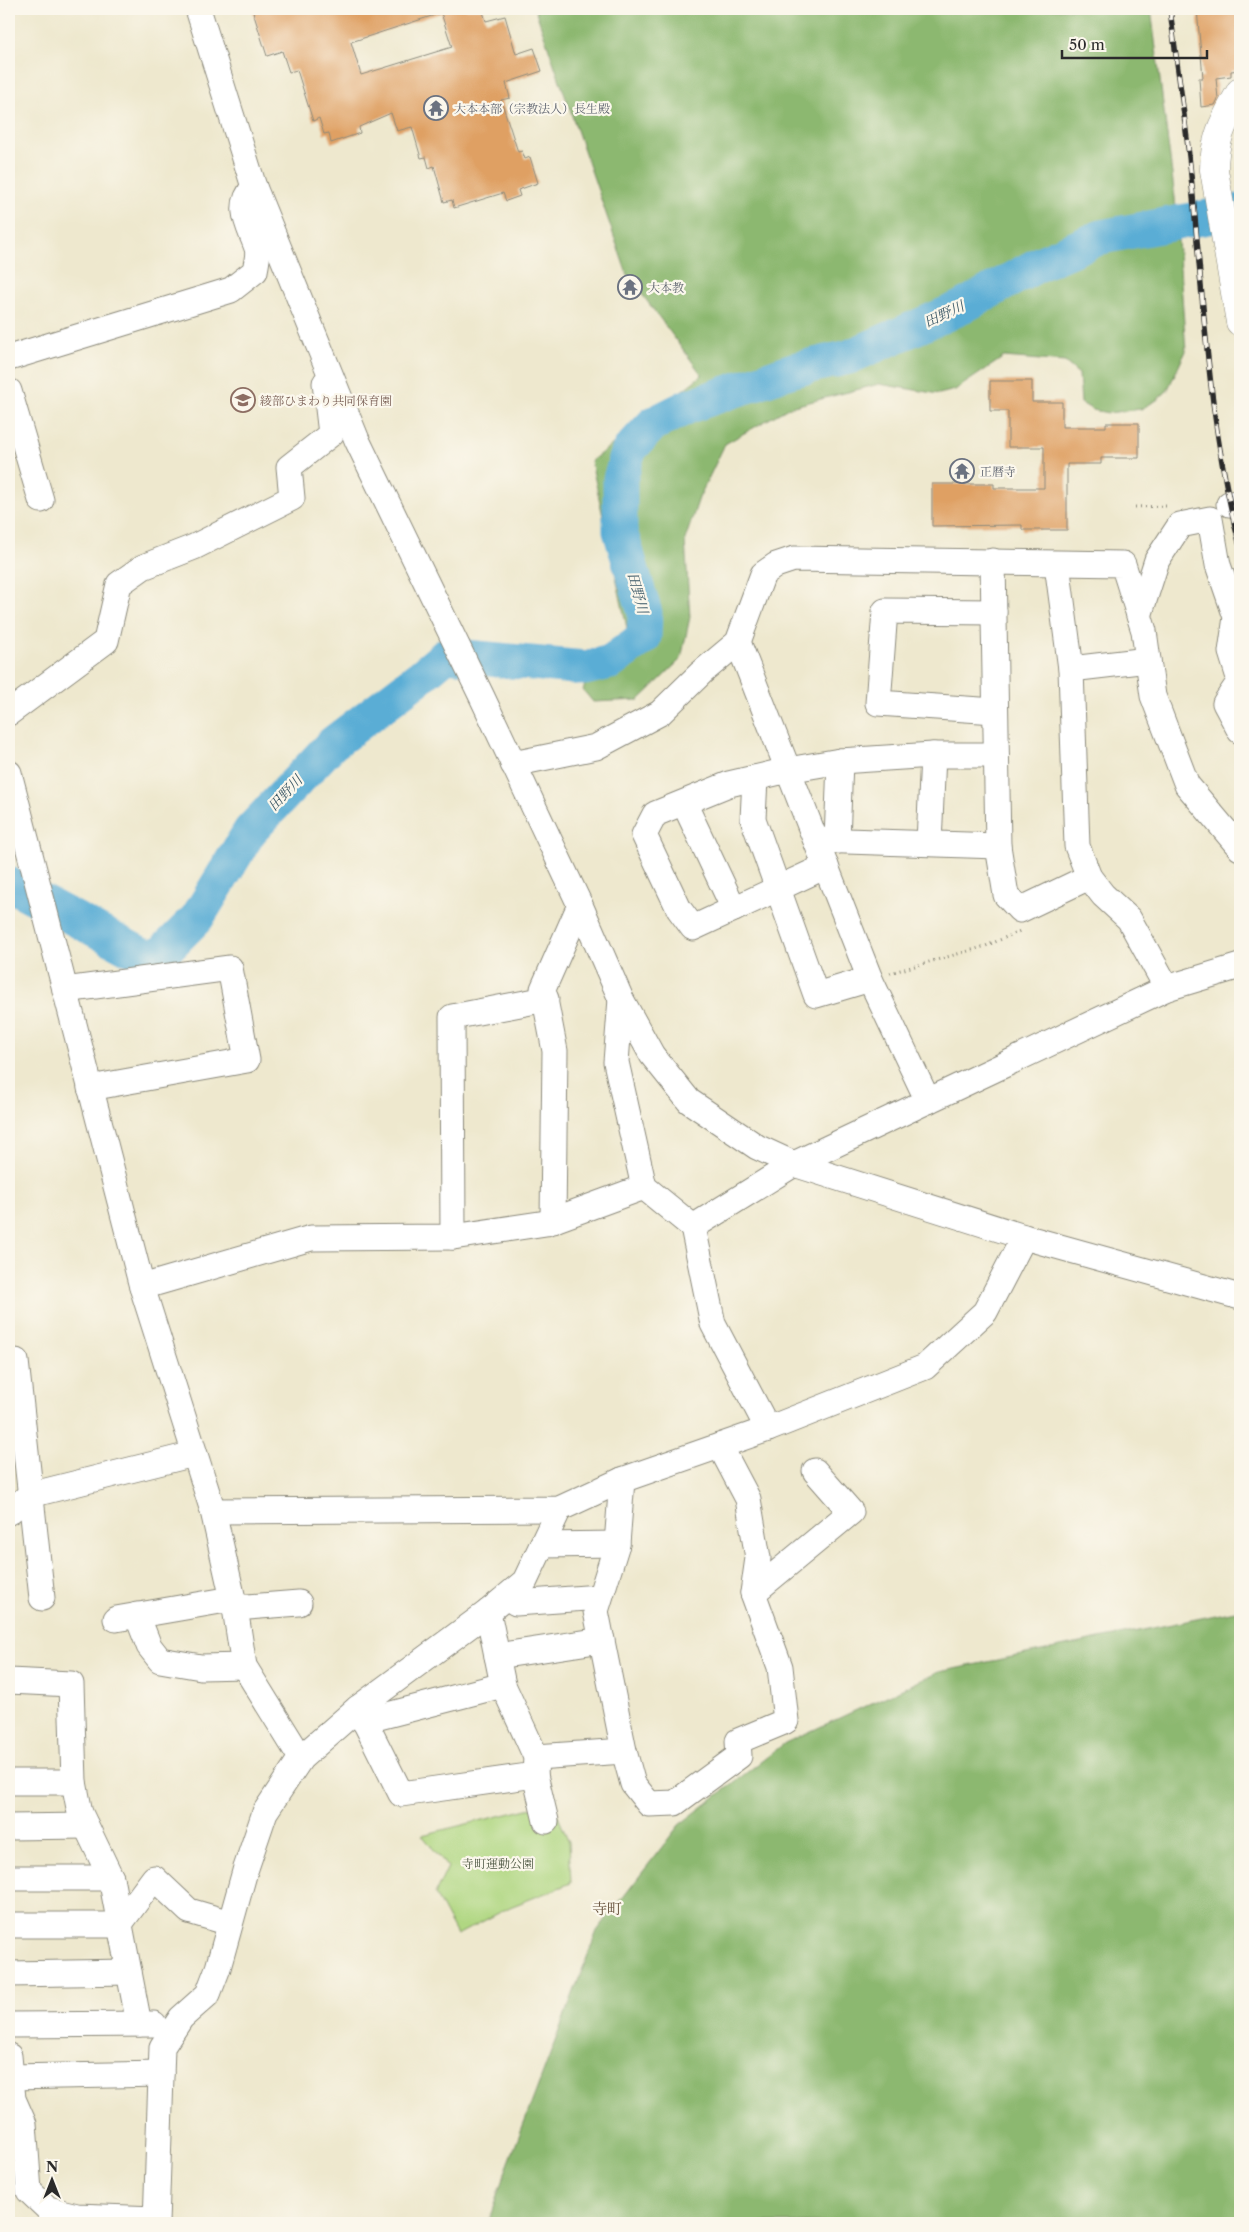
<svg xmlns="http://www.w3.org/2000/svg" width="1249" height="2232" font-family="'Libre Caslon Text','Noto Serif JP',serif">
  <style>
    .green { fill: #b0d782; stroke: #6e8156 }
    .forest { fill: #8cb870; stroke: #5c724e }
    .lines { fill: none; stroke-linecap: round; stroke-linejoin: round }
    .river { stroke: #5aadd5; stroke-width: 35 }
    .building { fill: #dfa064; fill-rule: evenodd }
    .minor-casing { stroke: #8c8a7c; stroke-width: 27 }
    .major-casing { stroke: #8c8a7c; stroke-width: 29 }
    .path { stroke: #8c8a7c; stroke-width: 3; stroke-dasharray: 1 4; stroke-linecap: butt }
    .minor { stroke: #fff; stroke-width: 25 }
    .major { stroke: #fff; stroke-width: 28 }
    .rail-casing { stroke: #2b2b2b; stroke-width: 5.5 }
    .rail { stroke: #fbf7ec; stroke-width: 4; stroke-dasharray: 11; stroke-linecap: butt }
    .labels { text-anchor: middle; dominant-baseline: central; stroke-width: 4.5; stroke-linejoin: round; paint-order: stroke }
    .worship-label { font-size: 12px; fill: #5b616d; stroke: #fbf7ec; text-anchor: start }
    .education-label { font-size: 12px; fill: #785e54; stroke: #fbf7ec; text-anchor: start }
    .park-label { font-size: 12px; fill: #4c5641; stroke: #fbf7ec }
    .water-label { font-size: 14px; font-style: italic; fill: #3b5866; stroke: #fbf7ec }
    .quarter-label { font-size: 15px; fill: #6a543f; stroke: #fbf7ec }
  </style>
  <rect width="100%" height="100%" fill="#fbf7ec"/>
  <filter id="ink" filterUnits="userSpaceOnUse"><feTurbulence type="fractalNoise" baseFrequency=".02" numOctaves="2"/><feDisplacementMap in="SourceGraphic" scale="10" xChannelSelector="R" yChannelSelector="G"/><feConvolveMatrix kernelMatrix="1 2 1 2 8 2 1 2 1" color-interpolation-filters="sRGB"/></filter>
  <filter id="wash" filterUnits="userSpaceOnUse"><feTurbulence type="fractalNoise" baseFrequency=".0096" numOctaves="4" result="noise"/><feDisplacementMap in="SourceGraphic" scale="20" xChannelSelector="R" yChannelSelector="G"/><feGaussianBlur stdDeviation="1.12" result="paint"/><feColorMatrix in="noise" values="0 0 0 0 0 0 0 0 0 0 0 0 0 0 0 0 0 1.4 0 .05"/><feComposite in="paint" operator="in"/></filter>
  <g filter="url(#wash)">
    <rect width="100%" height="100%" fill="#eee8ce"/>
    <polygon class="green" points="552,1803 569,1842 571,1883 510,1907 457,1935 435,1894 448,1867 422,1835"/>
    <g class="forest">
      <polygon points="535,9 1151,9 1175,198 1186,351 1167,391 1157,400 1141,409 1108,413 1093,410 1081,403 1079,374 1065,362 1004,357 955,390 939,394 879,384 790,407 725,444 699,498 685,540 690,617 681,659 639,700 593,702 583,690 588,677 629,664 627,628 591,461 702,375 627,274"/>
      <polygon points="1240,1610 1240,2223 488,2223 503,2178 597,1931 679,1825 785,1743 939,1672"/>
    </g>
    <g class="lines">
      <polyline class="river" points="9,884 139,953 157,958 197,918 250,831 332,744 420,677 446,655 585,668 611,662 644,637 645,613 620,531 620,479 629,450 653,424 689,406 793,370 849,357 960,308 1041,263 1101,237 1240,211"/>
    </g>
    <g id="blocks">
      <g class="building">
        <path d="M252 9H482L486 21 505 16 516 54 534 48 542 71 506 83 510 98 501 100 518 152 522 151 525 159 530 157 538 183 518 190 520 196 506 201 503 193 454 208 452 200 444 202 434 166 429 168 426 157 421 158 412 127 397 131 391 113 359 127 360 133 331 143 329 133 324 134 319 118 313 121 297 70 289 72 282 51 267 56ZM441 13 452 47 361 75 351 42Z"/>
        <polygon points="1197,9 1240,9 1240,70 1231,71 1231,76 1216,78 1218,99 1215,105 1201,107 1199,78 1203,78"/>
        <polygon points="990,381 1032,381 1032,402 1062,402 1062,427 1106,427 1106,423 1139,423 1139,458 1101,458 1101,464 1067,464 1067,530 1022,530 1022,525 932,526 932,484 994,484 994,488 1044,488 1044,447 1008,447 1008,411 990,411"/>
      </g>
    </g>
  </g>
  <g filter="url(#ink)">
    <use href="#blocks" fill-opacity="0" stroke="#8c8a7c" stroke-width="1"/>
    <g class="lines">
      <defs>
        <g id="minor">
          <polyline points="198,9 254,187 357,440 482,697 580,905 621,999 652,1055 689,1101 757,1147 794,1164 1024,1237 1240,1297"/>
          <path d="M9 358 231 290 255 271C256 264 259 255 257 248 250 227 235 207 254 187"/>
          <polyline points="9,391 41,500"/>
          <polyline points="1229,504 1240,503"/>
          <polyline points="993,561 998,846 1006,895 1020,910 1089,877"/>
          <polyline points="1057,564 1071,669 1077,846 1089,877 1103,895 1129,919 1167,988"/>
          <polyline points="994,612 885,611 878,703 995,711"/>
          <polyline points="1139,616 1157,560 1180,525 1210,519 1218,565 1236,617 1231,652 1240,681 1225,703 1240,731"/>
          <polyline points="738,642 870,979 928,1101"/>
          <polyline points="1071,669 1148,660"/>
          <polyline points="9,713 106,641 119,584 143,567 194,547 292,498 289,467 331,434 325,383"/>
          <polyline points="513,764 596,747 660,713 701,673 738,642 763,574 776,565 794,559 1123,564 1144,631 1153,696 1187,785 1240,848"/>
          <polyline points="9,773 142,1287 213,1511 235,1608 244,1666 301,1758"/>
          <polyline points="755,778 753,819 816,995 870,979"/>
          <polyline points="684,803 734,909"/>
          <polyline points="816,840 998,846"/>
          <polyline points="837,841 840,761"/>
          <polyline points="929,843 933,755"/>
          <polyline points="826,866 693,928 679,909 644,835 655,814 729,784 788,770 840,761 933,755 996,755"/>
          <polyline points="65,990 230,968 247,1060 90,1088"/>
          <polyline points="621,999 616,1062 644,1187 693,1227 713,1324 768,1429"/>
          <polyline points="553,1221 555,1051 543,989 580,905"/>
          <polyline points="693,1227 794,1164 1167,988 1240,966"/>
          <polyline points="453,1237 452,1017 546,999"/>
          <polyline points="142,1287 311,1238 453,1237 546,1223 644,1187"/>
          <polyline points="16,1361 42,1598"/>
          <polyline points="720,1446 748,1499 758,1558 753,1593 851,1512 815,1471"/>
          <polyline points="213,1511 559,1509 622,1480 768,1429 925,1367 985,1312 1024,1237"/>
          <polyline points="9,1512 30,1495 194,1454"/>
          <polyline points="542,1545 617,1544"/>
          <polyline points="507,1597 516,1603 600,1597"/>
          <polyline points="235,1608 299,1603"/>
          <polyline points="137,1615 149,1646 160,1660 201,1667 244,1666"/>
          <polyline points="116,1619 232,1599"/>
          <polyline points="497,1656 602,1640"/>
          <polyline points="9,1681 71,1684 74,1782 80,1813 111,1878 139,2024"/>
          <polyline points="358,1708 401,1794 535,1775 536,1757 503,1685"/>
          <polyline points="364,1721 503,1685 488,1612"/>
          <polyline points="624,1751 633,1784 649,1804 675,1803 739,1756 738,1741 786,1721 780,1667 753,1593"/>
          <polyline points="536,1757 624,1751 596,1611 617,1544 622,1480"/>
          <polyline points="535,1775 546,1821"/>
          <polyline points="9,1782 74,1782"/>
          <polyline points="9,1827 86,1826"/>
          <polyline points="9,1878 111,1878"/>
          <polyline points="9,1925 119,1925 154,1878 189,1911 230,1923"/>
          <polyline points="9,1974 129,1972"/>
          <polyline points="9,2025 154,2024"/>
          <polyline points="9,2056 13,2099 24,2124 29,2191 48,2209 77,2216 155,2219"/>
          <polyline points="11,2077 161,2074"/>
          <polyline points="156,2223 162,2047 181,2018 208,1994 218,1968 245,1871 265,1812 301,1758 358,1708 488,1612 525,1581 559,1509"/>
        </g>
        <path id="major" d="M1240 92C1225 120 1214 136 1214 170L1240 322"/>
      </defs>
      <use href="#minor" class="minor-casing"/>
      <use href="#major" class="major-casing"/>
      <g class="path">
        <polyline points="1135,507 1168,506"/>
        <polyline points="890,973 986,946 1020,931"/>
      </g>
      <use href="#minor" class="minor"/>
      <use href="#major" class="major"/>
      <defs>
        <path id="rail" d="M1170 9C1177 68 1187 127 1192 186 1204 307 1209 428 1240 546"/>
      </defs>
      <use href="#rail" class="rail-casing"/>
      <use href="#rail" class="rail"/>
    </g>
  </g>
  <defs>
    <symbol id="temple-ring" viewBox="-11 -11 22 22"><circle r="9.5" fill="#fbf7ec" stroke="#6b7280" stroke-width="1.5"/><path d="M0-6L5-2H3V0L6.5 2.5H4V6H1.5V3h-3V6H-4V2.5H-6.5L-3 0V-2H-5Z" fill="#6b7280"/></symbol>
    <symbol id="school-ring" viewBox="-11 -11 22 22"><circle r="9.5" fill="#fbf7ec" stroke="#8d6e63" stroke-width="1.5"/><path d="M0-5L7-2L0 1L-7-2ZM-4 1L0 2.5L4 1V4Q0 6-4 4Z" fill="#8d6e63"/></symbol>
  </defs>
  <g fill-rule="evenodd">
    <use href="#temple-ring" x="422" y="94" width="28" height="28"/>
    <use href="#temple-ring" x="616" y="273" width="28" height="28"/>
    <use href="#school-ring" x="229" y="386" width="28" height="28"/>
    <use href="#temple-ring" x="948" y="457" width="28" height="28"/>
  </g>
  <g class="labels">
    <g class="worship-label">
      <text x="454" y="108">大本本部（宗教法人）長生殿</text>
      <text x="648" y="287">大本教</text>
      <text x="980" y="471">正暦寺</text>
    </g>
    <g class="education-label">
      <text x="260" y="400">綾部ひまわり共同保育園</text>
    </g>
    <g class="park-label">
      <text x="498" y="1863">寺町運動公園</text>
    </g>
    <g class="water-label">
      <text transform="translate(944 314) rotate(-25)">田野川</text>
      <text transform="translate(638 593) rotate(75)">田野川</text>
      <text transform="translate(285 793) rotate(-47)">田野川</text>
    </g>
    <g class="quarter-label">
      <text x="607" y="1908">寺町</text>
    </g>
  </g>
  <rect width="1249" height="2232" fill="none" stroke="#fbf7ec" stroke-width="30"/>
  <g transform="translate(52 2180)" stroke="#fbf7ec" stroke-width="4" paint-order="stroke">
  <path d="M0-4L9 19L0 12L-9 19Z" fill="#2b2b2b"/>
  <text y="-8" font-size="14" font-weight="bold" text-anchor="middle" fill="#2b2b2b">N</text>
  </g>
  <path d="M1062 50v8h145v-8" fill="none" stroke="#2b2b2b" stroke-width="2.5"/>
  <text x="1069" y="50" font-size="15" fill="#2b2b2b" stroke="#fbf7ec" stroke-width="4" paint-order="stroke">50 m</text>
</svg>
